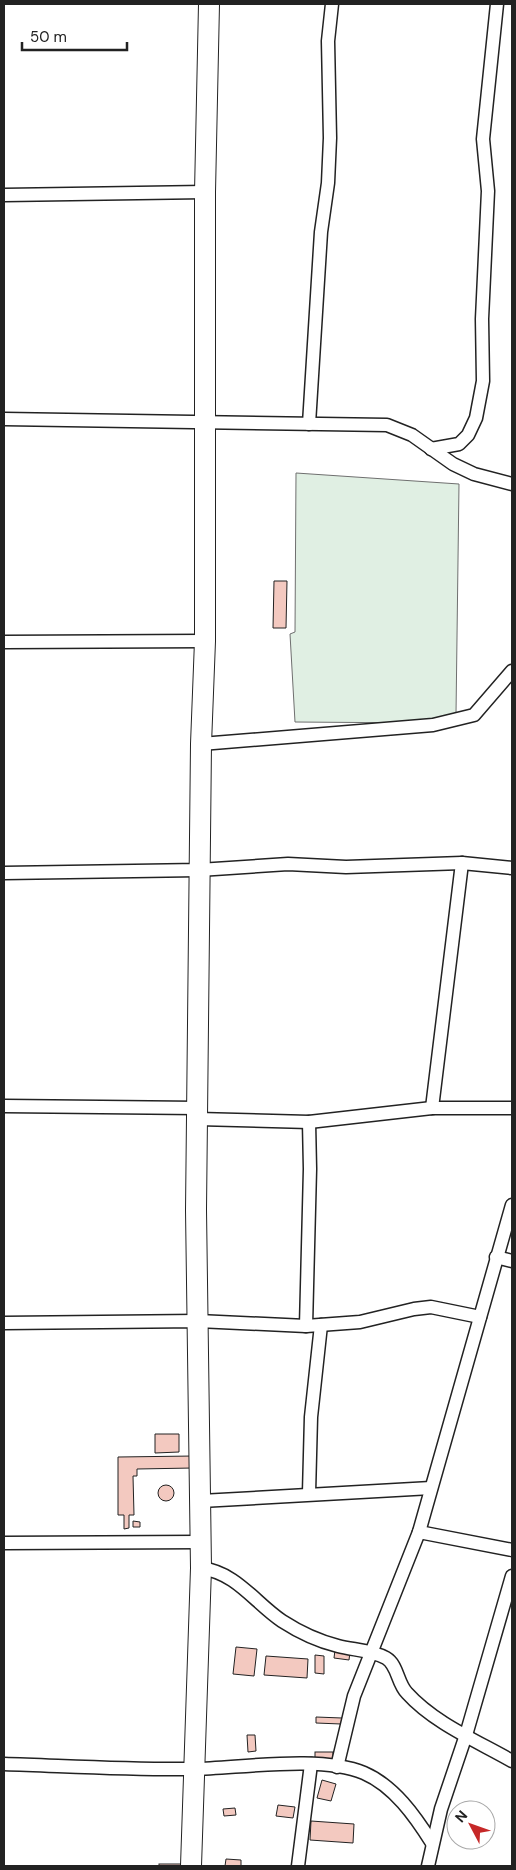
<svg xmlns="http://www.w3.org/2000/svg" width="516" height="1870" font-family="'DM Sans',sans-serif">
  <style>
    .green { fill: #e0efe3; stroke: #6f6f6f }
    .building { fill: #f3c9c0; stroke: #222 }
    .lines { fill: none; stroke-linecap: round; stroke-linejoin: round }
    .street-casing { stroke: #222; stroke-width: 15 }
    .primary-casing { stroke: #222; stroke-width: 22 }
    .street { stroke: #fff; stroke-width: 12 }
    .primary { stroke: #fff; stroke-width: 20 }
  </style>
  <rect width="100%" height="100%" fill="#fff"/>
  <polygon class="green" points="296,473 459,484 456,714 426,723 295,722 290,634 295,632"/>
  <g class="building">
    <polygon points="274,581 287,581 286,628 273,628"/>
    <polygon points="155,1434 179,1434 179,1452 155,1453"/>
    <polygon points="193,1456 193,1468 137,1469 137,1476 133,1476 134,1515 129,1515 129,1528 124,1529 124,1515 118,1515 118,1457"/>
    <circle cx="166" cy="1493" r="8"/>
    <polygon points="133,1521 140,1522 140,1527 133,1527"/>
    <polygon points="236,1647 257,1649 254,1676 233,1674"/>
    <polygon points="335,1650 350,1652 349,1660 334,1658"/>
    <polygon points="315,1655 324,1656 324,1674 315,1673"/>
    <polygon points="266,1656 308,1659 307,1678 264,1675"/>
    <polygon points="316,1717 342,1718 341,1724 316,1723"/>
    <polygon points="247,1735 255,1735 256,1751 248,1752"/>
    <rect x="315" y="1752" width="18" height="8"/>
    <polygon points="322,1780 336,1784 331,1801 317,1798"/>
    <polygon points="278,1805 295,1807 293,1818 276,1816"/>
    <polygon points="235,1808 236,1815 224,1816 223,1809"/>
    <polygon points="311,1821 354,1824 353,1843 310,1840"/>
    <polygon points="226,1859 241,1860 241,1866 225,1866"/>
    <rect x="159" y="1864" width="28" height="2"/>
  </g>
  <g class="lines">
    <defs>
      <g id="street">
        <polyline points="4,195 205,192"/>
        <polyline points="4,419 387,425 412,435 453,464 474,474 512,484"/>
        <polyline points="309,424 321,232 328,183 330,138 328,41 332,4"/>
        <polyline points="431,449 459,444 468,435 476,418 483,381 482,319 488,191 483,139 497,4"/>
        <polyline points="4,642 205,641"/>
        <polyline points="201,744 433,725 474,715 512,671"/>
        <polyline points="4,873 199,870 288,864 346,867 462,863 512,868"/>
        <polyline points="4,1106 198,1108"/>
        <polyline points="432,1108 462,863"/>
        <polyline points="198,1119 309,1122 432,1108 512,1108"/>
        <polyline points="496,1257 512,1261"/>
        <polyline points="4,1323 198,1321 306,1326 360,1322 414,1309 431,1307 480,1317"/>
        <polyline points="306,1326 310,1169 309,1122"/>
        <polyline points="309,1493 311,1417 321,1325"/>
        <polyline points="201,1501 431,1488"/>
        <polyline points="419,1532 512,1550"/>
        <polyline points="4,1543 200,1542"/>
        <path d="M201 1568C237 1573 254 1602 282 1621 299 1632 318 1641 338 1646 353 1650 372 1650 386 1658 398 1665 397 1683 407 1693 434 1723 477 1741 512 1761"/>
        <path d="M4 1764C67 1766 131 1770 194 1769 241 1768 321 1755 364 1773 394 1786 415 1816 432 1843"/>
        <polyline points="337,1767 354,1696 419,1532 512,1205"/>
        <polyline points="298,1866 311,1764"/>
        <polyline points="428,1866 441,1809 466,1735 512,1576"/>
      </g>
      <polyline id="primary" points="191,1866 201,1568 196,1210 201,744 205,641 205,192 209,4"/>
    </defs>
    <use href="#street" class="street-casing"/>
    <use href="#primary" class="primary-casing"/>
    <use href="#street" class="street"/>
    <use href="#primary" class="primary"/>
  </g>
  <rect width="516" height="1870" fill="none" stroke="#222222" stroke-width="10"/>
  <g transform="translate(471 1825) rotate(311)"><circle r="24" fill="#ffffff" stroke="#a7a7a7"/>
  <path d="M0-4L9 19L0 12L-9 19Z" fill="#c62828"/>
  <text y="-8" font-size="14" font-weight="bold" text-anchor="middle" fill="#222222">N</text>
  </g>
  <path d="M22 42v8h105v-8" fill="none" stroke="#222222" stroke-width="2.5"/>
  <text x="30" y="42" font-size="15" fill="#222222" stroke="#ffffff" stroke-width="4" paint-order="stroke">50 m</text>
</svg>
